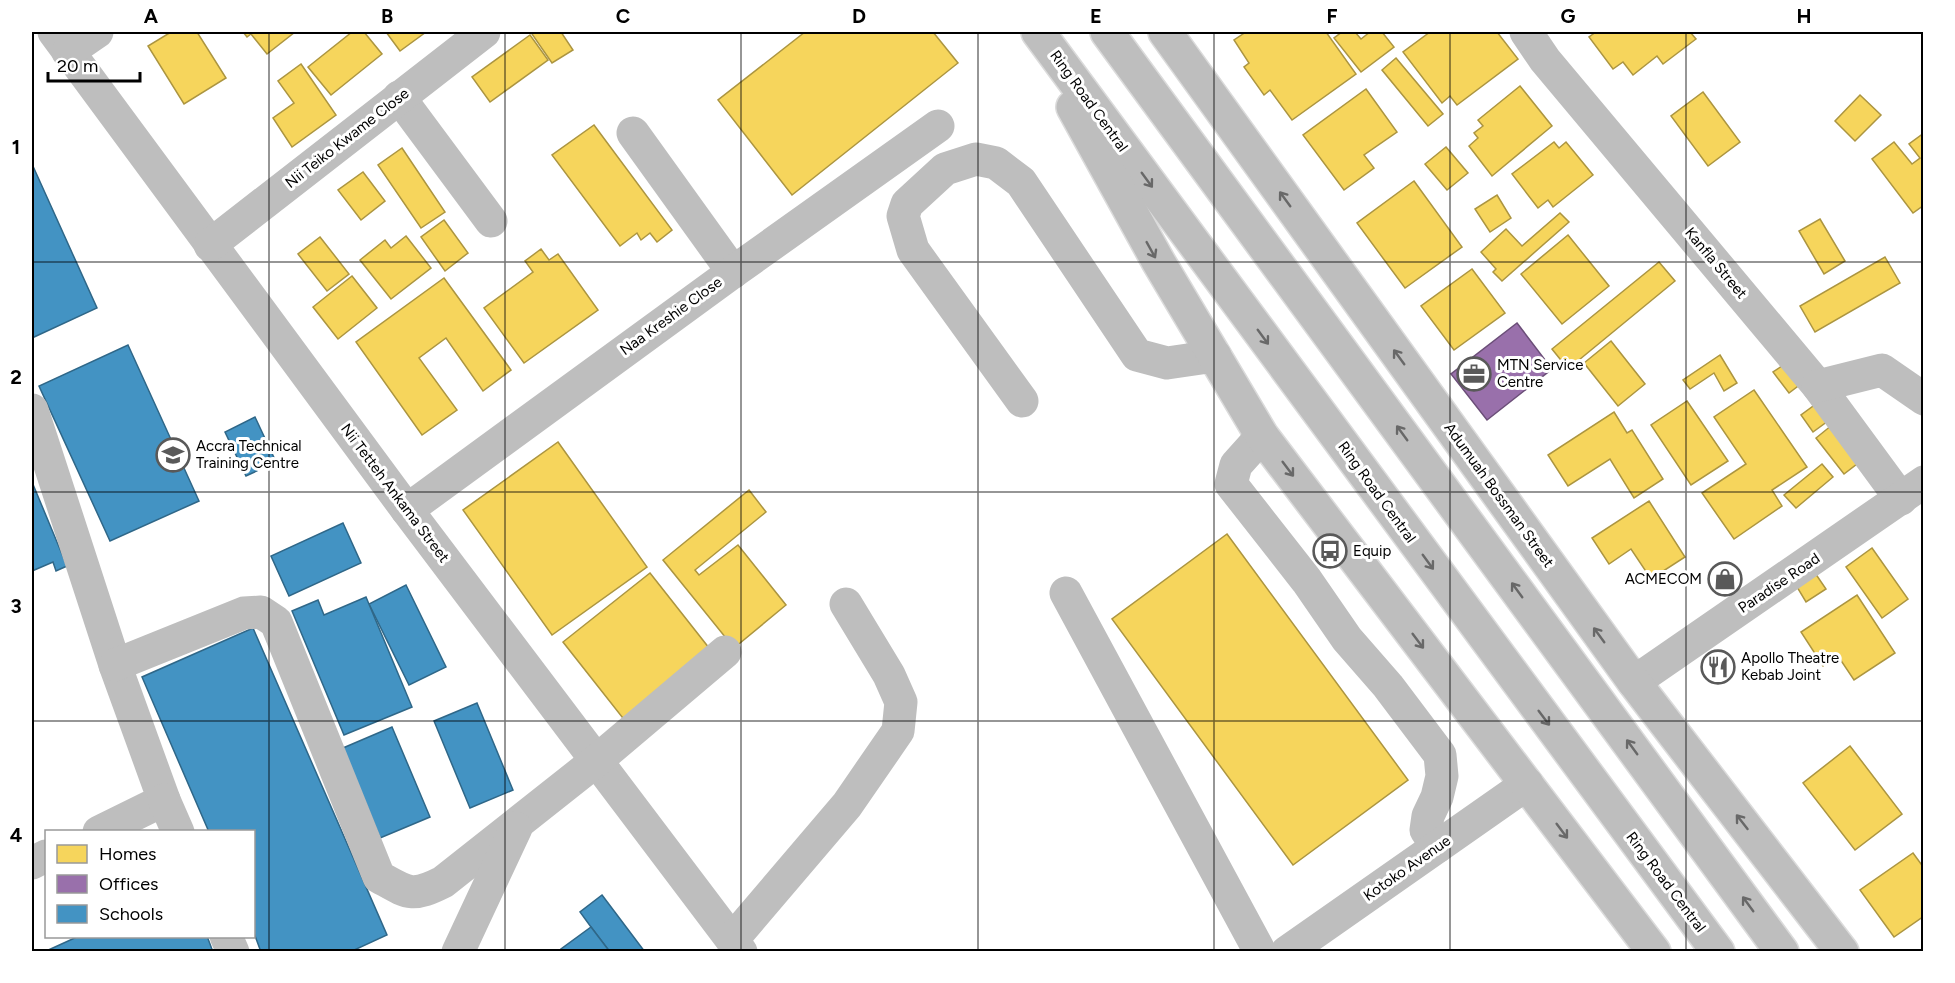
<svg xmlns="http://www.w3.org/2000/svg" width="1955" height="983" font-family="Figtree,sans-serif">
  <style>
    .homes { fill: #f6d55c; stroke: #ac9540; stroke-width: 1.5 }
    .offices { fill: #9970ab; stroke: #6b4e78; stroke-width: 1.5 }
    .schools { fill: #4393c3; stroke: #2f6788; stroke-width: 1.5 }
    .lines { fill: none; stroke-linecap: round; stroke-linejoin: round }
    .major-casing { stroke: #dbdbdb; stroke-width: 36 }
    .minor { stroke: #bebebe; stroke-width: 33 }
    .major { stroke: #bebebe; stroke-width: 33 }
    .oneway { stroke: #686868 }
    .grid { fill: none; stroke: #000; stroke-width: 1.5; stroke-opacity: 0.55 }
    .labels { text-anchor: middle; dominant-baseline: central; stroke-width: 6; stroke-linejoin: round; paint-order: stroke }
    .street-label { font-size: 15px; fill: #000; stroke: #fff }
    .poi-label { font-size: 15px; fill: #000; stroke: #fff; text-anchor: start }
    .neatline { fill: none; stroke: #000; stroke-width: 2 }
    .grid-label { font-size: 20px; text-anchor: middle; font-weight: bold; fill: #000 }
  </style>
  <rect width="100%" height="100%" fill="#fff"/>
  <g class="homes">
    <polygon points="171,32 197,32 226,78 184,104 148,46"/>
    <polygon points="243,32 295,32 267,54 251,34 247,37"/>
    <polygon points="352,32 364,32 382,54 331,95 308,67"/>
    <polygon points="386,32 426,32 400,51"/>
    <polygon points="535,32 561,32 573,50 552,63 532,34"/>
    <polygon points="805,32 933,32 958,63 792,195 718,100"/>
    <polygon points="1246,32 1326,32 1356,74 1292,120 1270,90 1264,95 1244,67 1249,63 1234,40"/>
    <polygon points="1342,32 1355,32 1361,39 1370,32 1382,32 1394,47 1361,72 1334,38"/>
    <polygon points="1430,32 1497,32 1518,59 1457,105 1450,96 1442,103 1403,52"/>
    <polygon points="1596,32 1690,32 1696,39 1663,64 1657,56 1633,75 1623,62 1613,69 1589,37"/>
    <polygon points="530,35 548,60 490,102 472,77"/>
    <polygon points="1396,58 1443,114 1428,126 1382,70"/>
    <polygon points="301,64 336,115 292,147 273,118 294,103 278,81"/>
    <polygon points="1520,86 1552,126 1492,176 1469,146 1478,138 1474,133 1483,126 1478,120"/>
    <polygon points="1366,89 1397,132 1364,155 1374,168 1344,190 1303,135"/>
    <polygon points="1703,92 1740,142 1708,166 1671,116"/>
    <polygon points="1860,95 1881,115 1855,141 1835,121"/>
    <polygon points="594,125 672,230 657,242 650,233 641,240 637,233 620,246 552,155"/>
    <polygon points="1924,133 1924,205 1913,213 1872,159 1894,142 1912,164 1920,158 1909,144"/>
    <polygon points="1554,142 1559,148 1566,142 1593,175 1553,207 1548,200 1538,208 1512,174"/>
    <polygon points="1446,147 1468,173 1447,190 1425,164"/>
    <polygon points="402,148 445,212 421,228 378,165"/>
    <polygon points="363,172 385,201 361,220 338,190"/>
    <polygon points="1414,181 1462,247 1405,288 1357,223"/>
    <polygon points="1497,195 1511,218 1490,232 1475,209"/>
    <polygon points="1560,213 1569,222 1502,281 1493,272 1496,269 1481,252 1506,229 1522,246"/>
    <polygon points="1820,219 1845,261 1824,274 1799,231"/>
    <polygon points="444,220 468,253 445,271 421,237"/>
    <polygon points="1568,235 1609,286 1562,324 1521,274"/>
    <polygon points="406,236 431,268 391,299 360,260 385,240 391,248"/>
    <polygon points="320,237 349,274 327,291 298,254"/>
    <polygon points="541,249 549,260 558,254 598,310 524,363 484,308 533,272 525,261"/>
    <polygon points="1885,257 1900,283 1815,332 1800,306"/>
    <polygon points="1659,262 1675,281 1568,369 1552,349"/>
    <polygon points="1472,269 1505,313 1454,350 1421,306"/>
    <polygon points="352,276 377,308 338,339 313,307"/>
    <polygon points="444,278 511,370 483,391 446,338 419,358 457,410 422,435 356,342"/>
    <polygon points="1611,341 1645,384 1618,406 1584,363"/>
    <polygon points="1720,355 1737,383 1724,391 1714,373 1690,389 1683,380"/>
    <polygon points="1791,360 1806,380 1789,393 1773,372"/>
    <polygon points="1754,390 1807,467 1772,490 1782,506 1734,539 1702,493 1746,464 1714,417"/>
    <polygon points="1687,401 1728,461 1691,485 1651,425"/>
    <polygon points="1820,401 1832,418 1813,432 1801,415"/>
    <polygon points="1614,412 1627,433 1632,430 1663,479 1634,498 1610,459 1568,486 1548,455"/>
    <polygon points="1837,421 1866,457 1844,474 1816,438"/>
    <polygon points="558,442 647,567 552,635 463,510"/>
    <polygon points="1822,464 1833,477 1796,508 1784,495"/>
    <polygon points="749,490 766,512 695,570 699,575 738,545 786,605 734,648 663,560"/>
    <polygon points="1649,501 1685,557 1651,579 1631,549 1609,564 1592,538"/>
    <polygon points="1227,534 1408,780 1293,865 1112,619"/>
    <polygon points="1872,548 1908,599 1882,618 1846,567"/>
    <polygon points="1813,570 1826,589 1806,602 1794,582"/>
    <polygon points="650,573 713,653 626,722 563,642"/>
    <polygon points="1857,595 1895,653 1854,680 1838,656 1823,666 1801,632"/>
    <polygon points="1850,746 1902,814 1855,850 1803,783"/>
    <polygon points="1913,853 1924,868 1924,916 1894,937 1860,890"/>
  </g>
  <polygon class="offices" points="1517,323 1552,369 1487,420 1451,374"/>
  <g class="schools">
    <polygon points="32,164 97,308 32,338"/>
    <polygon points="128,345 199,501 110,541 39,386"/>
    <polygon points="255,417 276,462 246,476 225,432"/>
    <polygon points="32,482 67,566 56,571 53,562 32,571"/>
    <polygon points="343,523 361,563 289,596 271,556"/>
    <polygon points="406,585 446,667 409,685 369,604"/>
    <polygon points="366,597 412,707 344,735 292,611 318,600 324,615"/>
    <polygon points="253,628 387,935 350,952 261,952 254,933 254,832 209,832 142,677"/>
    <polygon points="477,703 513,790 470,808 434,721"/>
    <polygon points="392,727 430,817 380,838 343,748"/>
    <polygon points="602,895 645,952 610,952 591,927 580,912"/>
    <polygon points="591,927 610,952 563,952 561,949"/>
    <polygon points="79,936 207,936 213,952 44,952"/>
  </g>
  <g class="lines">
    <defs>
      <g id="major">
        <polyline points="1038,32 1718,952"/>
        <polyline points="1107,32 1782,952"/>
        <polyline points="1165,32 1634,682 1842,952"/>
        <polyline points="1073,107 1158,261 1262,436 1654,952"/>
      </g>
    </defs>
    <use href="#major" class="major-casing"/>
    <g class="minor">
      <polyline points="54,32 407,510 741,952"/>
      <polyline points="1526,32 1545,60 1818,386 1901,499"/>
      <polyline points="68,52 97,32"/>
      <polyline points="399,97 491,221"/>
      <polyline points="633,133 733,272"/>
      <polyline points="210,245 484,32"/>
      <polyline points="1818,386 1882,370 1924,399"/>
      <polyline points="1022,401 913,250 903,216 907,204 945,169 976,159 996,163 1021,182 1137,355 1167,363 1215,356"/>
      <polyline points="32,410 115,665 164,800 99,832"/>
      <polyline points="1262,436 1236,465 1231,484 1307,581 1347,639 1388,686 1440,755 1442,776 1437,797 1428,816 1426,830 1437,847"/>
      <polyline points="407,510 733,272 938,126"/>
      <polyline points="1066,593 1260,952"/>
      <path d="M115 665 244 613 261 612 276 622 379 877C408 893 411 898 443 882L596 761 725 652"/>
      <polyline points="1634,682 1924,482"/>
      <polyline points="164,800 178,832"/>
      <polyline points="32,863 46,856"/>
      <polyline points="226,936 233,952"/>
      <polyline points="732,940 847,805 898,731 901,702 889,675 846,604"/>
      <polyline points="458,952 516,828"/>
      <polyline points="1287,952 1527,784"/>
    </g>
    <use href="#major" class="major"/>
  </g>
  <defs><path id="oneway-shaft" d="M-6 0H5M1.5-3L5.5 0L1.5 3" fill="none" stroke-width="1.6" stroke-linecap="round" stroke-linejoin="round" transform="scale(1.5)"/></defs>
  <g class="oneway">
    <use href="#oneway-shaft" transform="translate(1147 180) rotate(54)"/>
    <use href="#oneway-shaft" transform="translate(1285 199) rotate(-126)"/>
    <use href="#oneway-shaft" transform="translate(1151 250) rotate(61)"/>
    <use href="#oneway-shaft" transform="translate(1263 337) rotate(54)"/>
    <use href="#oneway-shaft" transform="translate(1399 357) rotate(-126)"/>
    <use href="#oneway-shaft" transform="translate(1402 433) rotate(-126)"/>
    <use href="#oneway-shaft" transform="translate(1288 469) rotate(53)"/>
    <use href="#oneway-shaft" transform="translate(1428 562) rotate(54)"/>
    <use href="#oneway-shaft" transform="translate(1517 590) rotate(-126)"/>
    <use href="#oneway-shaft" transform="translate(1599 635) rotate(-126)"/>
    <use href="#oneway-shaft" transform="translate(1418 641) rotate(53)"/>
    <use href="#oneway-shaft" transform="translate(1544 718) rotate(53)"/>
    <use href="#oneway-shaft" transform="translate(1632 747) rotate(-126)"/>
    <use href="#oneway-shaft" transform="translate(1742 822) rotate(-128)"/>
    <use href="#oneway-shaft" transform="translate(1562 831) rotate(53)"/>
    <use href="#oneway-shaft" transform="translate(1748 904) rotate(-126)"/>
  </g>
  <path class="grid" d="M269 32V952M505 32V952M741 32V952M978 32V952M1214 32V952M1450 32V952M1686 32V952M32 262H1924M32 492H1924M32 721H1924"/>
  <defs>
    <symbol id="office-ring" viewBox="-11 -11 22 22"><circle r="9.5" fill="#fff" stroke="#595959" stroke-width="1.5"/><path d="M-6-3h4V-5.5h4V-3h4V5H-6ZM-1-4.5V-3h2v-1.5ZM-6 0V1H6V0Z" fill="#595959"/></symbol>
    <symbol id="school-ring" viewBox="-11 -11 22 22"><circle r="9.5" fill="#fff" stroke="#595959" stroke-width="1.5"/><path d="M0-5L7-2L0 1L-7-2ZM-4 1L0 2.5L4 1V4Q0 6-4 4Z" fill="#595959"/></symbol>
    <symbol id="bus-ring" viewBox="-11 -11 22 22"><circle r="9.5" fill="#fff" stroke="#595959" stroke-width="1.5"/><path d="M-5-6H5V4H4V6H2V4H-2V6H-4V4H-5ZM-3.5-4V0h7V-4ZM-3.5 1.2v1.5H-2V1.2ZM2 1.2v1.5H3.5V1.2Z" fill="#595959"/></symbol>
    <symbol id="shop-ring" viewBox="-11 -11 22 22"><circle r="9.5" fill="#fff" stroke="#595959" stroke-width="1.5"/><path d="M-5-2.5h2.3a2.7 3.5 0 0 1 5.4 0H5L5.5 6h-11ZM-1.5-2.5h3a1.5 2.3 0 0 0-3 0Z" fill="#595959"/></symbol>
    <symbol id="restaurant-ring" viewBox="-11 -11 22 22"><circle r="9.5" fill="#fff" stroke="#595959" stroke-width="1.5"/><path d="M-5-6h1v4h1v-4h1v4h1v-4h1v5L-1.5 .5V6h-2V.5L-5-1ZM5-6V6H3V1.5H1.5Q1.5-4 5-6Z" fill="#595959"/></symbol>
  </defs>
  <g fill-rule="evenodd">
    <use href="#office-ring" x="1455" y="355" width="38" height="38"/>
    <use href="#school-ring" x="154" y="436" width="38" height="38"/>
    <use href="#bus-ring" x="1311" y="532" width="38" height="38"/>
    <use href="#shop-ring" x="1706" y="560" width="38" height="38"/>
    <use href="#restaurant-ring" x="1699" y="648" width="38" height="38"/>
  </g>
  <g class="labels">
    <g class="street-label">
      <text transform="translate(1089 101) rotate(54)">Ring Road Central</text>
      <text transform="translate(347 138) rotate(-38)">Nii Teiko Kwame Close</text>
      <text transform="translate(1716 263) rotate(50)">Kanfla Street</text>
      <text transform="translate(671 316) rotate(-36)">Naa Kreshie Close</text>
      <text transform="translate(1377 492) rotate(54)">Ring Road Central</text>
      <text transform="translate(395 493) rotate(53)">Nii Tetteh Ankama Street</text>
      <text transform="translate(1499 495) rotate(54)">Adumuah Bossman Street</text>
      <text transform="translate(1779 583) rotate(-34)">Paradise Road</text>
      <text transform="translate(1407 868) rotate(-35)">Kotoko Avenue</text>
      <text transform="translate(1666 882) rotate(53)">Ring Road Central</text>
    </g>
    <g class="poi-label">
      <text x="1497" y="365">MTN Service<tspan x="1497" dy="17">Centre</tspan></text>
      <text x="196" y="446">Accra Technical<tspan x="196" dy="17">Training Centre</tspan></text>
      <text x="1353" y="551">Equip</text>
      <text x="1702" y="579" text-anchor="end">ACMECOM</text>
      <text x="1741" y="658">Apollo Theatre<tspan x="1741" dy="17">Kebab Joint</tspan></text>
    </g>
  </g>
  <rect width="1955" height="983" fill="none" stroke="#ffffff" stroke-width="66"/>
  <rect x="45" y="830" width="210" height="108" fill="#ffffff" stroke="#999999" stroke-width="1.5"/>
  <rect x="57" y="845" width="30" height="18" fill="#f6d55c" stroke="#999999" stroke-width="1.5"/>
  <text x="99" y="860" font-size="18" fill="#000000">Homes</text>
  <rect x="57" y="875" width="30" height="18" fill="#9970ab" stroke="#999999" stroke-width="1.5"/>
  <text x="99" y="890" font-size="18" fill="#000000">Offices</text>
  <rect x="57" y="905" width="30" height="18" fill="#4393c3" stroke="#999999" stroke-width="1.5"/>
  <text x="99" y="920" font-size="18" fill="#000000">Schools</text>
  <path d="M48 72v9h92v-9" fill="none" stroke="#000000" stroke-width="3"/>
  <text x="57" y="72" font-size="18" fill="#000000" stroke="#ffffff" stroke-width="4.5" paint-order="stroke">20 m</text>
  <rect x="33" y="33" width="1889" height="917" class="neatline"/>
  <g class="grid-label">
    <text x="151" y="23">A</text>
    <text x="387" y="23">B</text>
    <text x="623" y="23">C</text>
    <text x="859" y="23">D</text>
    <text x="1096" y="23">E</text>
    <text x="1332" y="23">F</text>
    <text x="1568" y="23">G</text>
    <text x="1804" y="23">H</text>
    <text x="16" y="154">1</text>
    <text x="16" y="384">2</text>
    <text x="16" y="613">3</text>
    <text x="16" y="842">4</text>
  </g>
</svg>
